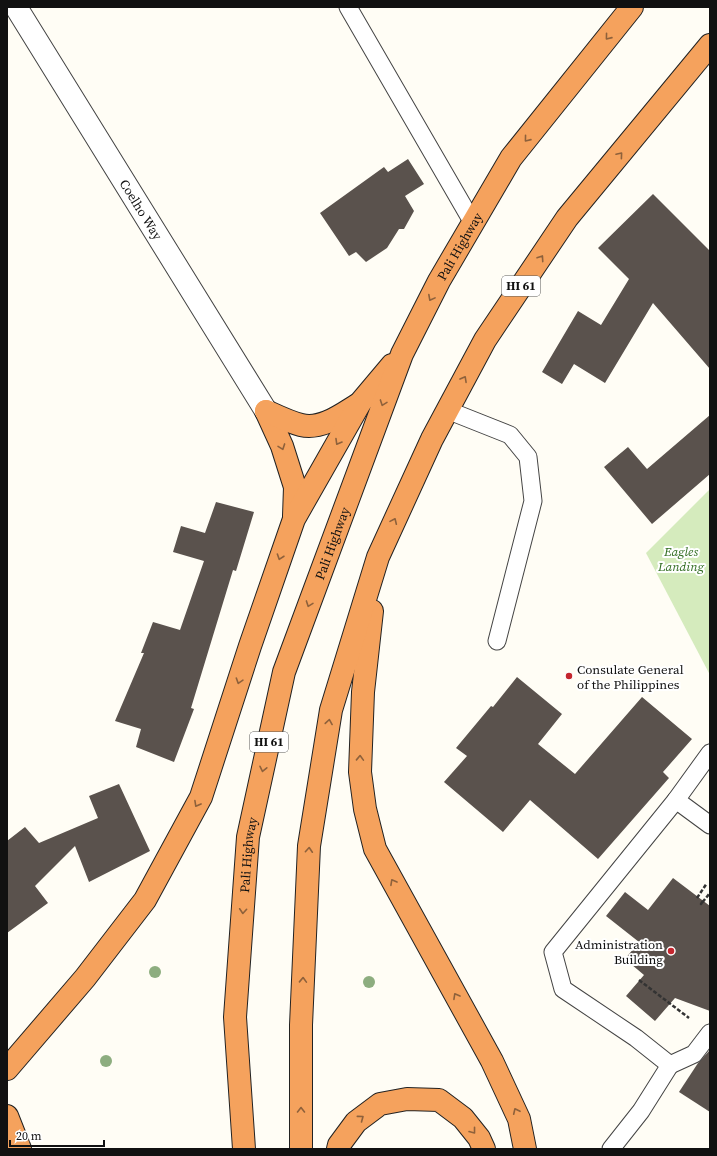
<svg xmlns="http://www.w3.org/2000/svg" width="717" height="1156" font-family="'Source Serif 4',serif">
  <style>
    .green { fill: #d5ebbd }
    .building { fill: #5a524d }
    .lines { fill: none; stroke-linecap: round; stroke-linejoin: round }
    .lane-casing { stroke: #444; stroke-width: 19 }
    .street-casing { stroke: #444; stroke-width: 24 }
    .highway-casing { stroke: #222; stroke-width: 24 }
    .path { stroke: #333; stroke-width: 2.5; stroke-dasharray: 4 2; stroke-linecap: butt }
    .lane { stroke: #fff; stroke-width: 17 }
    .street { stroke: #fff; stroke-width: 22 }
    .highway { stroke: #f5a25d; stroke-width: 22 }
    .tree { fill: #8dad7f }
    .oneway { stroke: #8e613b }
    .poi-dot { fill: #c4262e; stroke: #fff; stroke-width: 1.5 }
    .labels { text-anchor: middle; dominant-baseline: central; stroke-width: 4; stroke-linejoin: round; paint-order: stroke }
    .shield { fill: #fff; stroke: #585858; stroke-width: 1 }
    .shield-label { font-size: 12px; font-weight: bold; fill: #111 }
    .street-label { font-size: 13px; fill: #111; stroke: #fff }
    .park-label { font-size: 13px; font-style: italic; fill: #2f6b1f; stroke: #fff }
    .poi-label { font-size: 13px; fill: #111; stroke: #fff; text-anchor: start }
  </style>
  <rect width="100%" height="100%" fill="#fffdf5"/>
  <polygon class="green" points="710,489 710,675 646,553"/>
  <g class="building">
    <polygon points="408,159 424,184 405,196 414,211 404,229 399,229 387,248 366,262 356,252 349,256 320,213 384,167 388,172"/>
    <polygon points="653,194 710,251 710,369 653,303 605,383 574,364 562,384 542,372 578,311 601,325 629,279 598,248"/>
    <polygon points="710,415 710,474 652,524 604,467 628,447 647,469"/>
    <polygon points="216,502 254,512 236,571 233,570 191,708 194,709 174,762 136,747 141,729 115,721 144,653 141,653 153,622 180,630 204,561 173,552 181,526 205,533"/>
    <polygon points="517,677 562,714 538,744 575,774 642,697 692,739 663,772 669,778 598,859 530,800 503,832 444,782 467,756 456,748 491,706 493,707"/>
    <polygon points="119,784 150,851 89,882 75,846 35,886 48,903 7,933 7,841 25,827 39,843 98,818 89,796"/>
    <polygon points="673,878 710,906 710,1011 675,998 655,1021 626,996 644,975 625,959 639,942 606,916 625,892 648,910"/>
    <polygon points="710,1050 710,1112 679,1092 698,1063"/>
  </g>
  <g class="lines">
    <defs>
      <g id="lane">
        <polyline points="348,7 473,223"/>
        <polyline points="447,410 510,435 528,457 533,501 497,641"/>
        <polyline points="676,800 710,753"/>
        <polyline points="670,1065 694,1054 710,1033"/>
        <polyline points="611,1149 641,1111 670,1065 636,1038 563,989 553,952 676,800 710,825"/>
      </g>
      <g id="street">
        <path id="s1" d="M16 7 266 411"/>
      </g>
      <g id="highway">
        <polyline points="266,411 282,446 295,487 294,516"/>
        <path d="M266 411C277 416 289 422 301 425 321 430 341 415 357 405"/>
        <polyline points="372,611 363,692 360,772 365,809 375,849 492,1061 519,1119 525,1149"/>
        <polyline points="7,1069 85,978 145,900 201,797 250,646 294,519 360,403 392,365"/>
        <polyline points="7,1116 20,1149"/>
        <path id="s2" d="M244 1149 235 1017 248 837 284 672 402 354 439 281 511 158 632 7"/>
        <polyline points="301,1149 301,1025 309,846 331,710 378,557 432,439 485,340 567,218 710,45"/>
        <polyline points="338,1149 339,1145 356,1122 380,1104 407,1099 439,1100 463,1118 479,1138 484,1149"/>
      </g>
    </defs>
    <use href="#lane" class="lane-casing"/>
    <use href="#street" class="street-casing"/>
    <use href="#highway" class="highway-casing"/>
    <g class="path">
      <polyline points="697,898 707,883"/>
      <polyline points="703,901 701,904 710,893"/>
      <polyline points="639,980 689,1018"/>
    </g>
    <use href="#lane" class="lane"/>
    <use href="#street" class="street"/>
    <use href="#highway" class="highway"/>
  </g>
  <g class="tree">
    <circle cx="155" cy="972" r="6"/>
    <circle cx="369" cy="982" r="6"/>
    <circle cx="106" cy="1061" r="6"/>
  </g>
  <defs><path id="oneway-chevron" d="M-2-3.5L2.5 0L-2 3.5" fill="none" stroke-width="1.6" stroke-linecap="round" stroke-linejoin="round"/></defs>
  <g class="oneway">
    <use href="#oneway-chevron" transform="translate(608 37) rotate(129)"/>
    <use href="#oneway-chevron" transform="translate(527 139) rotate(129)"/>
    <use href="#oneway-chevron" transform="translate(620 155) rotate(-50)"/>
    <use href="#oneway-chevron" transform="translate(541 258) rotate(-56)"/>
    <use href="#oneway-chevron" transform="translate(431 298) rotate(118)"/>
    <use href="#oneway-chevron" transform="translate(464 379) rotate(-61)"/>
    <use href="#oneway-chevron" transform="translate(383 403) rotate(110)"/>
    <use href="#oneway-chevron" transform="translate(338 442) rotate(120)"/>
    <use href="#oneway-chevron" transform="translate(282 447) rotate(70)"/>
    <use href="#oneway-chevron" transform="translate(394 521) rotate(-66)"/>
    <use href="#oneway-chevron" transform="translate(280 557) rotate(109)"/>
    <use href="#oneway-chevron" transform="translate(309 604) rotate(110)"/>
    <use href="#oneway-chevron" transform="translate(239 681) rotate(108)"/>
    <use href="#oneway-chevron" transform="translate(329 722) rotate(-81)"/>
    <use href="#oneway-chevron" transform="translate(360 758) rotate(-88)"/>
    <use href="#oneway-chevron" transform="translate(263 769) rotate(102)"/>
    <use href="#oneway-chevron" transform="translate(197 804) rotate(119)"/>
    <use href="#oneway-chevron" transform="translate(309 850) rotate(-86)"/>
    <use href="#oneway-chevron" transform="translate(393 882) rotate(-119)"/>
    <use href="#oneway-chevron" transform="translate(243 911) rotate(94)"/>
    <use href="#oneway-chevron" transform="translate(303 980) rotate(-88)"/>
    <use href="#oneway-chevron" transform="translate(456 996) rotate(-119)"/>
    <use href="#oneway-chevron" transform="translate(301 1110) rotate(-90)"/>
    <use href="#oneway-chevron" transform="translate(516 1111) rotate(-115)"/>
    <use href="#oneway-chevron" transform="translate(361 1118) rotate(-37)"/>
    <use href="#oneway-chevron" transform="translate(473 1131) rotate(52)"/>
  </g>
  <g class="poi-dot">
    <circle cx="569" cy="676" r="4"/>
    <circle cx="671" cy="951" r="4"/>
  </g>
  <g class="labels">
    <g class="shield">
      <rect x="502" y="276" width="38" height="20" rx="3"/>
      <rect x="250" y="732" width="38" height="20" rx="3"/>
    </g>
    <g class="shield-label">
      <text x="521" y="286">HI 61</text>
      <text x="269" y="742">HI 61</text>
    </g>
    <g class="street-label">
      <text stroke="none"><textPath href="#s1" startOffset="238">Coelho Way</textPath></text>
      <text stroke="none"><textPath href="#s2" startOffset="943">Pali Highway</textPath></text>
      <text stroke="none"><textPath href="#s2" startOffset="619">Pali Highway</textPath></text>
      <text stroke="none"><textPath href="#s2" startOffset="295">Pali Highway</textPath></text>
    </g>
    <g class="park-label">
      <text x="681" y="551">Eagles<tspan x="681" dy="15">Landing</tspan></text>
    </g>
    <g class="poi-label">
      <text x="577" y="669">Consulate General<tspan x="577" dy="15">of the Philippines</tspan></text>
      <text x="663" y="944" text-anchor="end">Administration<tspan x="663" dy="15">Building</tspan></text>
    </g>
  </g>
  <rect width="717" height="1156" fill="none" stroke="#111111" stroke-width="16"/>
  <path d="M10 1140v6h94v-6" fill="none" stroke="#111111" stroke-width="2"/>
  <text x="16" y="1140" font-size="12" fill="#111111" stroke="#ffffff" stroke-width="3" paint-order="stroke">20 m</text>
</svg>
